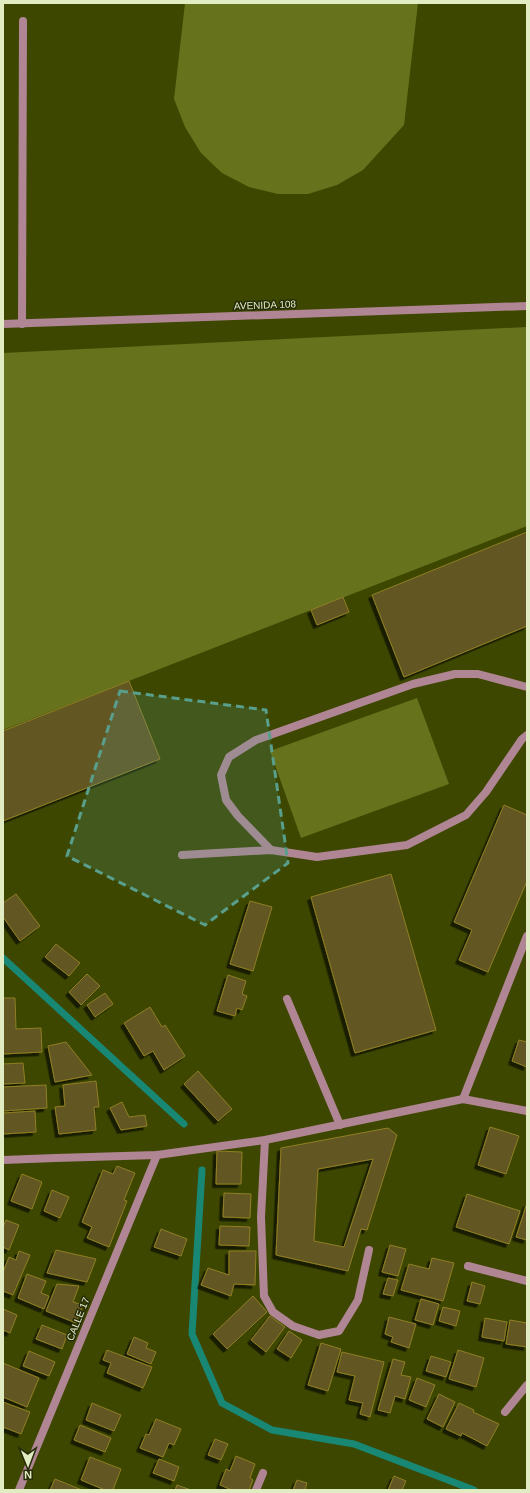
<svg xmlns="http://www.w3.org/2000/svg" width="530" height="1493" font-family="Arial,sans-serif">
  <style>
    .green { fill: #66731c }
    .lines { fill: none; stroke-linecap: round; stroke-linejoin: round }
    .stream { stroke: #188875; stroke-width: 7 }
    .building { fill: #625722; stroke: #907f24; fill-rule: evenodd; filter: url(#shadow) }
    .service { stroke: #b18694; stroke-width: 8 }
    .minor { stroke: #b18694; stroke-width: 8 }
    .tertiary { stroke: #b18694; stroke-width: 8 }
    .marked { fill: #599f8c; fill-opacity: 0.2; stroke: #599f8c; stroke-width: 3; stroke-dasharray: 8 5; stroke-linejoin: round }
    .labels { text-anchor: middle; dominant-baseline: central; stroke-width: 3; stroke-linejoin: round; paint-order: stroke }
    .street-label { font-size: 10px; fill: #e2ecc3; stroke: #252b08 }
  </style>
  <defs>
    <filter id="shadow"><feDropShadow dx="-3.5" dy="3.5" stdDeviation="0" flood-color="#0009"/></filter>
  </defs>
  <rect width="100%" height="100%" fill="#3d4700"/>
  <g class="green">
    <polygon points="185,3 418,3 404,125 363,170 337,185 308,194 278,194 249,187 222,173 201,153 185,127 174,99"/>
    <polygon points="527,327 527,526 3,730 3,353"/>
    <polygon points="417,698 449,784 301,838 270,751"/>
  </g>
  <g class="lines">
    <g class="stream">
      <polyline points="3,958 184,1124"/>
      <polyline points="202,1170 192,1334 222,1403 272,1430 354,1444 474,1490"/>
    </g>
  </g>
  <g class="building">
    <polygon points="527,532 527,626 404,677 372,595"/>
    <polygon points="343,597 349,612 317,625 311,610"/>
    <polygon points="129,681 160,759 3,821 3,731"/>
    <polygon points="504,805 527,815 527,881 488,972 459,960 472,930 454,922"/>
    <polygon points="391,874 436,1030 355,1053 311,897"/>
    <polygon points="16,894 40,926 20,941 3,917 3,903"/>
    <polygon points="250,901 272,907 253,971 230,964"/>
    <polygon points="56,944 80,963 69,976 45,957"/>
    <polygon points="87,974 100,986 81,1005 69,992"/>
    <polygon points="228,975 246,981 242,994 247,996 242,1010 237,1008 235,1016 217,1011"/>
    <polygon points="105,993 113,1004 95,1017 87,1005"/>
    <polygon points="3,998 15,998 16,1029 41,1028 42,1052 3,1054"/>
    <polygon points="150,1007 162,1027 165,1025 185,1056 164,1070 153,1051 144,1056 124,1023"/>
    <polygon points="519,1040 527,1042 527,1067 512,1061"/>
    <polygon points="66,1042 92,1075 55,1082 48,1046"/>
    <polygon points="23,1063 25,1083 3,1084 3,1064"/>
    <polygon points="198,1071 232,1109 218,1121 184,1084"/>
    <polygon points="96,1081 99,1107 94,1107 96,1130 59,1134 55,1107 65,1106 63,1085"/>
    <polygon points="46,1085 47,1108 3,1111 3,1087"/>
    <polygon points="122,1102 129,1117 145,1115 147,1126 121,1130 110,1108"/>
    <polygon points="35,1111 36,1132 3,1134 3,1113"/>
    <polygon points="490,1127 519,1136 506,1174 478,1165"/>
    <path d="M388 1128 397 1135 367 1230 361 1229 348 1271 276 1255 281 1148ZM373 1159 344 1247 314 1241 318 1169Z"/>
    <polygon points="217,1151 242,1152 241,1184 216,1184"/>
    <polygon points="117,1166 135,1173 124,1200 127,1201 109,1247 87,1238 92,1227 82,1222 103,1170 113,1174"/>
    <polygon points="22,1174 42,1182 32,1209 11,1201"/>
    <polygon points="52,1190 69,1197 60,1218 44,1211"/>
    <polygon points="224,1193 251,1194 250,1218 223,1217"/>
    <polygon points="467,1194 520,1211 509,1244 456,1227"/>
    <polygon points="527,1203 527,1240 516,1237"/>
    <polygon points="6,1220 19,1225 9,1250 3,1247 3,1227"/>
    <polygon points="220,1226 250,1227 249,1246 219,1245"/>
    <polygon points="161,1229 187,1239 181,1256 154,1247"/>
    <polygon points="390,1245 406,1249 398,1276 382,1272"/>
    <polygon points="56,1250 96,1259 87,1282 47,1273"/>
    <polygon points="19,1251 30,1255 13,1295 3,1291 3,1272 9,1257 16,1260"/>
    <polygon points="229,1251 256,1251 255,1285 234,1284 231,1296 201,1285 208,1268 229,1275"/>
    <polygon points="432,1258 454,1263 443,1301 401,1290 409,1264 429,1269"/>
    <polygon points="27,1274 46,1281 41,1293 49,1296 44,1309 18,1298"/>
    <polygon points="388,1278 398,1280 393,1296 383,1294"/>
    <polygon points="472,1282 485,1286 480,1304 467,1301"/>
    <polygon points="57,1284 79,1286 73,1302 83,1305 76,1323 46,1311"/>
    <polygon points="253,1296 267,1312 227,1349 213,1334"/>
    <polygon points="421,1299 439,1304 433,1325 415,1320"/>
    <polygon points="443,1307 460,1311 456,1326 439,1321"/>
    <polygon points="3,1309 17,1315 10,1333 3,1330"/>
    <polygon points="270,1316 285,1327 266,1352 251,1340"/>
    <polygon points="389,1317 416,1324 409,1348 391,1342 393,1337 385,1334"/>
    <polygon points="485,1318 507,1322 504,1341 482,1337"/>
    <polygon points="510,1320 527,1323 527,1347 506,1344"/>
    <polygon points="42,1325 67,1335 62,1349 36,1339"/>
    <polygon points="289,1331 302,1340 291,1358 277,1349"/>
    <polygon points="134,1337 148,1343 146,1348 156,1352 151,1364 127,1354"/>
    <polygon points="321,1343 341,1349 328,1391 308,1385"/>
    <polygon points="107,1350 152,1367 143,1388 107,1373 111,1363 103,1360"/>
    <polygon points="458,1350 484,1358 476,1387 449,1379"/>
    <polygon points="29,1351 55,1362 49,1376 23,1366"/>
    <polygon points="342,1352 384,1362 370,1417 360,1414 363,1403 349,1400 355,1376 337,1372"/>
    <polygon points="431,1356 451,1362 446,1377 426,1371"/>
    <polygon points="393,1359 405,1362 401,1375 411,1377 405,1399 395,1396 390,1413 378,1410"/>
    <polygon points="3,1363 39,1378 27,1407 3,1397"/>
    <polygon points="417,1378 435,1385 426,1407 409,1400"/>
    <polygon points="439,1394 455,1402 443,1427 427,1419"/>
    <polygon points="3,1402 30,1412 21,1434 3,1427"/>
    <polygon points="92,1403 121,1415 114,1431 86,1420"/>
    <polygon points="459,1403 474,1410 473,1412 499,1424 487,1446 462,1433 461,1436 446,1429"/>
    <polygon points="156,1419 181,1429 174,1445 169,1443 163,1457 140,1448 146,1434 149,1435"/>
    <polygon points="80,1425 111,1438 105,1452 74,1440"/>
    <polygon points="215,1439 228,1444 221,1460 208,1455"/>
    <polygon points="236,1456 255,1464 250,1478 253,1480 249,1490 232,1490 220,1485 226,1469 230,1471"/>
    <polygon points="90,1457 121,1469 113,1490 105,1490 81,1480"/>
    <polygon points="159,1459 179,1467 174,1481 153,1473"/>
    <polygon points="394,1476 406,1481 402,1490 388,1490"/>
    <polygon points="55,1479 82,1490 50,1490"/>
    <polygon points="297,1480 307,1483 305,1490 293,1490"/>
    <polygon points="177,1485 191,1490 175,1490"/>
  </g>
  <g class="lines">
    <g class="service">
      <polyline points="22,324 23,21"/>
      <polyline points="271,850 238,816 226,800 221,775 229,757 256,740 413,684 455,674 478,674 527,687"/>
      <polyline points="182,855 271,850 317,857 407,845 466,815 486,792 522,739 527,735"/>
      <polyline points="287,999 340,1125"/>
    </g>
    <g class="minor">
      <polyline points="463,1099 527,936"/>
      <polyline points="265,1140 261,1217 264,1296 273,1312 293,1326 319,1335 339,1331 358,1300 369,1250"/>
      <polyline points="3,1160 55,1158 157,1155 265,1140 463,1099 527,1111"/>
      <polyline points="468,1266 527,1281"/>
      <polyline points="505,1412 527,1385"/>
      <polyline points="19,1490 157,1155"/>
      <polyline points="256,1490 263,1473"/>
    </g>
    <polyline class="tertiary" points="3,324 527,306"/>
  </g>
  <path class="marked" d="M120 691 266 710 288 863 205 925 67 856Z"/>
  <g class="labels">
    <g class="street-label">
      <text transform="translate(265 305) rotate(-2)">AVENIDA 108</text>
      <text transform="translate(78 1319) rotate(-68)">CALLE 17</text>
    </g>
  </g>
  <rect width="530" height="1493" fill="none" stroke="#e2ecc3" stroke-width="8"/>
  <g transform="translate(28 1465) rotate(179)" stroke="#252b08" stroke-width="3" paint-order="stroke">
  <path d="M0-3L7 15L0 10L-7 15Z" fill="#e2ecc3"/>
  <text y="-6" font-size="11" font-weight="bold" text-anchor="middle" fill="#e2ecc3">N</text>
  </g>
</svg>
